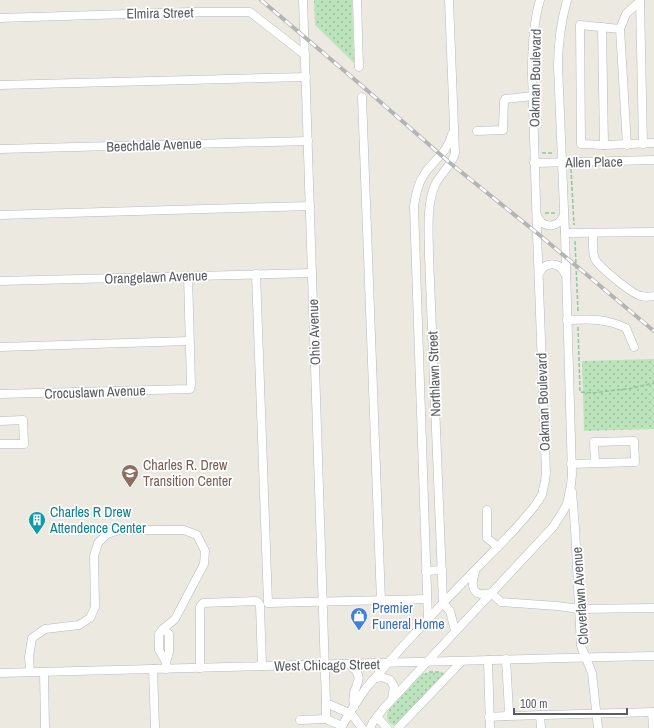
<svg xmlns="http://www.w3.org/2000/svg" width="654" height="728" font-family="'Archivo Narrow',sans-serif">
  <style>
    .grass { fill: url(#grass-dots) }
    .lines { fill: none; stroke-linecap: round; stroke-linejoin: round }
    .minor-casing { stroke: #b6b8bd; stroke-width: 9 }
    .path { stroke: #94c2a3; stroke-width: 1.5; stroke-dasharray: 4 2; stroke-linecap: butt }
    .minor { stroke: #fff; stroke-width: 8 }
    .rail-casing { stroke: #b3b4b4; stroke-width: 4 }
    .rail { stroke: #fff; stroke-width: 2.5; stroke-dasharray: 8; stroke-linecap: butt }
    .labels { text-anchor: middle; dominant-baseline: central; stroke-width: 3.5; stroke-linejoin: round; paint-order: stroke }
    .street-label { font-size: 14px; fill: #595c61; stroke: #fff }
    .education-label { font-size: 14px; fill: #785e54; stroke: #fff; text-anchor: start }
    .culture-label { font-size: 14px; fill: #0d838f; stroke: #fff; text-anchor: start }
    .shop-label { font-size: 14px; fill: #366cbe; stroke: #fff; text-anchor: start }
  </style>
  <defs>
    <pattern id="grass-dots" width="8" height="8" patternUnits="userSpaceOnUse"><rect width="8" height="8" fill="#bbe4bd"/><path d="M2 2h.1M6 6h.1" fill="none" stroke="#9bbc9d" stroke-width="1.8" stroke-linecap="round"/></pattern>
  </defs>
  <rect width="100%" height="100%" fill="#eceae0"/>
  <g class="grass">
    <polygon points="314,0 352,0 354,63 315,25"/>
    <polygon points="654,359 654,429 584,431 582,361"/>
    <path d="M443 672 444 673V675L396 725C388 725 385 718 388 711L423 673Z"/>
  </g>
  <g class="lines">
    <defs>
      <g id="minor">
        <polyline points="303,0 326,703 349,713"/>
        <polyline points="357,0 359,67"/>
        <path d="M449 0 455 153C453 164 440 174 435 185 426 206 429 234 429 256L443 603 450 611 455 631"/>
        <polyline points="640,0 643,144"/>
        <polyline points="640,1 626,14 620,29 580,25 581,144 604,145 654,143"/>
        <polyline points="0,18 192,12 250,12 305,55"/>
        <polyline points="602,27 604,145"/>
        <polyline points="620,29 627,145"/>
        <polyline points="0,85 306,77"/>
        <polyline points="362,97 381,601"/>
        <polyline points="477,131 503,130 503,128 504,101 505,99 533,96"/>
        <polyline points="0,149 308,141"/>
        <polyline points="534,163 654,160"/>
        <polyline points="0,215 310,206"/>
        <path d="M537 215C542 229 558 229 564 215"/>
        <polyline points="565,233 654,232"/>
        <path d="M593 233C593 241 592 252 595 259 599 267 632 294 641 296 645 297 650 297 654 296"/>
        <polyline points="256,274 268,603 427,599"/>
        <path d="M539 274C545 261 559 261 565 274"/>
        <polyline points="0,281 312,273"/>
        <path d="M567 320C589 319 605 318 626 328L634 347"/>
        <polyline points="0,347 189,341"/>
        <polyline points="0,394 190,389 191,385 188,276"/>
        <polyline points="0,421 23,420 24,444 0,444"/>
        <polyline points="571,464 635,462 634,441 594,442 595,463"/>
        <polyline points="572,492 575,528 581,646 592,673 598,728"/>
        <polyline points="487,510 487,538 498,547"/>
        <polyline points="426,571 442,570"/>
        <path d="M475 572C470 587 473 598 491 593L501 602 557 606 580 609 654 608"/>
        <path d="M428 620 414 206C416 194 418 183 425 173 435 159 448 152 452 134"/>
        <polyline points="488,660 490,728"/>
        <polyline points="166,662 159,650 159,634 163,629 169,634 169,652 166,662 166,669"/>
        <path d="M349 664C351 666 354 668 356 671 362 679 356 685 354 693 353 698 353 702 354 707"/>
        <polyline points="200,668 200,607 203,603 257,601 260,605 262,666"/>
        <polyline points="153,669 155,728"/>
        <polyline points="30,672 29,657 32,638 45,629 79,625 90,618 95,607 94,556 98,543 107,534 120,530 184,530 197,535 205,551 204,564 175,619 163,629"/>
        <polyline points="44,672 45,728"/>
        <polyline points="0,673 604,657 654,656"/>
        <polyline points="376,678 382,677 390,680 394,686 392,699"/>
        <polyline points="326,703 326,719 342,726"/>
        <polyline points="350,712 362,728"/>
        <polyline points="652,712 653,728"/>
        <polyline points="540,715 541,728"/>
        <polyline points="506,716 654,712"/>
        <polyline points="377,717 387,728"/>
        <polyline points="489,717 506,716 509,712 506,659"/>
        <polyline points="300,720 326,719"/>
        <path d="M341 728 350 712 366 688 404 645 443 603 516 528 534 507 542 495 545 481 546 473 537 233 532 73C532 48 533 23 540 0"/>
        <path d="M370 728 373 722 384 708 553 527 562 513 567 504 571 485 572 474 565 233 558 66C558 44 561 22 567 0"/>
        <polyline points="398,728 462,661"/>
      </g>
    </defs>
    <use href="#minor" class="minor-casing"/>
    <g class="path">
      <polyline points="542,153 554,153"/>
      <polyline points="571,169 574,225"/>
      <polyline points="545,213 556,213"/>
      <polyline points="575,241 578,311"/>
      <polyline points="578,327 580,392 593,393 632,388 654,383"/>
      <polyline points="429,672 441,672"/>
    </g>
    <use href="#minor" class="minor"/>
    <defs>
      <polyline id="rail" points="261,0 361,85 450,163 537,233 654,331"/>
    </defs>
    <use href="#rail" class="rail-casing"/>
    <use href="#rail" class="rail"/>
  </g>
  <defs>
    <symbol id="school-pin" viewBox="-11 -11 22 30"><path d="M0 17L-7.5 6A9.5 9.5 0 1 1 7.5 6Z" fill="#8d6e63" stroke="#fff"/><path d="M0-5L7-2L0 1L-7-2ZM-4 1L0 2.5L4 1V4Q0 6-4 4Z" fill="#fff"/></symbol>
    <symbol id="building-pin" viewBox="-11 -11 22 30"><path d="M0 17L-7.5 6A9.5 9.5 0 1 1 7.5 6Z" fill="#0f9aa8" stroke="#fff"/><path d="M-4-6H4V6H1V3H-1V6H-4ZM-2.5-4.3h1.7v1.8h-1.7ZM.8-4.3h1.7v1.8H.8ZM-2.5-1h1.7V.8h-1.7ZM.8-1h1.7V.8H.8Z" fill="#fff"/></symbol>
    <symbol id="shop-pin" viewBox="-11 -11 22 30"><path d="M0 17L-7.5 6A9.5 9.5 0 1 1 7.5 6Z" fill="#3f7fe0" stroke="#fff"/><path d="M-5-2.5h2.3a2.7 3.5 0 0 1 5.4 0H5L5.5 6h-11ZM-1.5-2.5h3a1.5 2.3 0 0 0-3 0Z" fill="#fff"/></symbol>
  </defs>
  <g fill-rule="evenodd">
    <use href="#school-pin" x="120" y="463" width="20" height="27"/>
    <use href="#building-pin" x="27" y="510" width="20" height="27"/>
    <use href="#shop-pin" x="349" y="606" width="20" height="27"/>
  </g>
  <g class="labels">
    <g class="street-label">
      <text transform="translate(160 13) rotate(-1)">Elmira Street</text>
      <text transform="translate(535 78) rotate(-89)">Oakman Boulevard</text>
      <text transform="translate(154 145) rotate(-2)">Beechdale Avenue</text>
      <text transform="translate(594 162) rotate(-1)">Allen Place</text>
      <text transform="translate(156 277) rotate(-2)">Orangelawn Avenue</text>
      <text transform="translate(314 332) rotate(-92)">Ohio Avenue</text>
      <text transform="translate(434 374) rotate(-92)">Northlawn Street</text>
      <text transform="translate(95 392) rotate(-2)">Crocuslawn Avenue</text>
      <text transform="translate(543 402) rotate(-92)">Oakman Boulevard</text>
      <text transform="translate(580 596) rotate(-94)">Cloverlawn Avenue</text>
      <text transform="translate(327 665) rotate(-1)">West Chicago Street</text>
    </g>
    <g class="education-label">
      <text x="143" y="465">Charles R. Drew<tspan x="143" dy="16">Transition Center</tspan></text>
    </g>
    <g class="culture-label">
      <text x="50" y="512">Charles R Drew<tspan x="50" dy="16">Attendence Center</tspan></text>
    </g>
    <g class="shop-label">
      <text x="372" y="608">Premier<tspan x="372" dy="16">Funeral Home</tspan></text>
    </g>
  </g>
  <path d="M514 708v6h113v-6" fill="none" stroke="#595c61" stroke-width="2"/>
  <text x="520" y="708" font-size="12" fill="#595c61" stroke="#ffffff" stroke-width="3" paint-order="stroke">100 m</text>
</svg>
